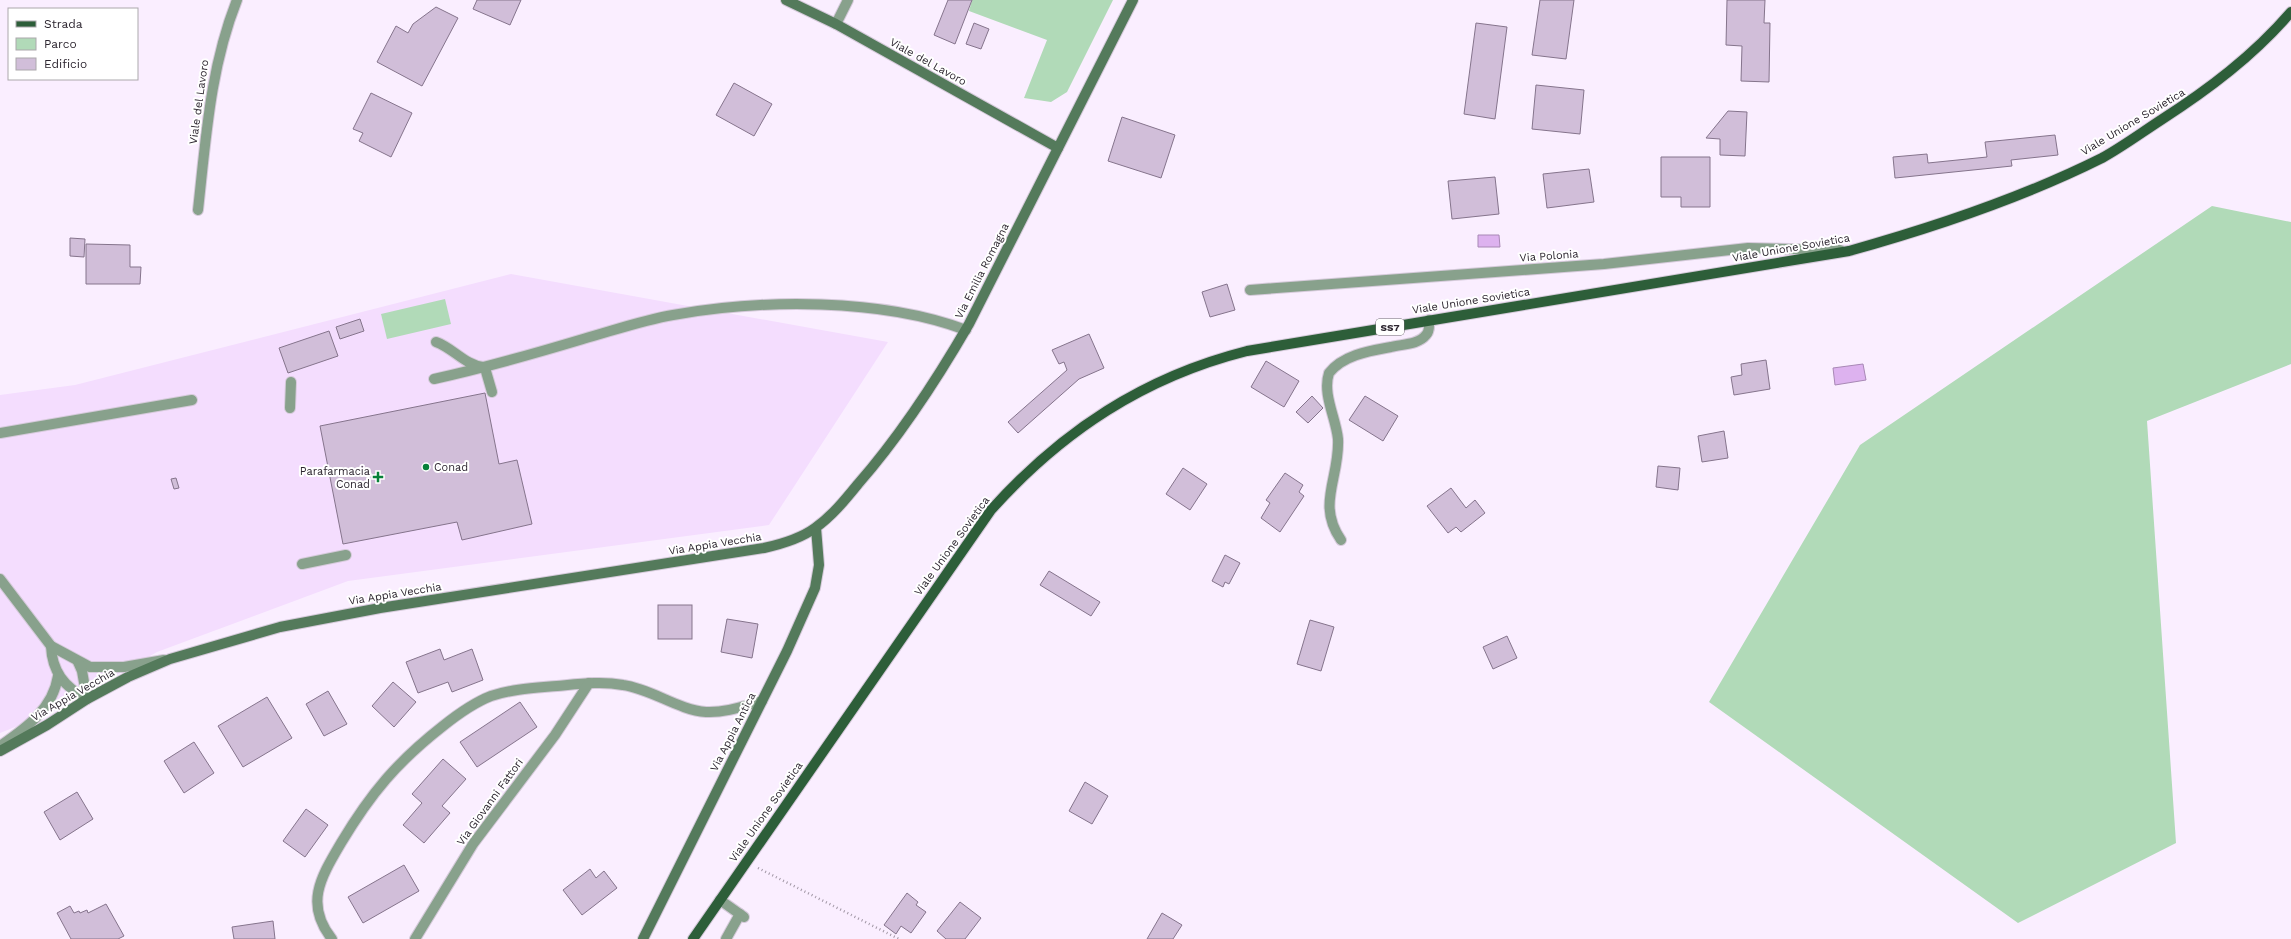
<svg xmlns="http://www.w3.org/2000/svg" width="2291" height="939" font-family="'Work Sans',sans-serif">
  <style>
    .built { fill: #f4ddfe }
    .green { fill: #b1dab8 }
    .water { fill: #ddb2ef; stroke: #a888b5 }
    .building { fill: #d1bed9; stroke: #85748c }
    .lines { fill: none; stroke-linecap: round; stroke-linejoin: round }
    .lane-casing { stroke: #d5cada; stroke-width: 12 }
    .street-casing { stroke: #d5cada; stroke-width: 12 }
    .secondary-casing { stroke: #d5cada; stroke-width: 12 }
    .primary-casing { stroke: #d5cada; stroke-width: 12 }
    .path { stroke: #a197a5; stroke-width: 2.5; stroke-dasharray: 1 3; stroke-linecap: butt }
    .lane { stroke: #88a18c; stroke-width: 10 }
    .street { stroke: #88a18c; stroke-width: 10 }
    .secondary { stroke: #547a5b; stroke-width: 10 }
    .primary { stroke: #2d5e39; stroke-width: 10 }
    .poi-dot { fill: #078038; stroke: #fff; stroke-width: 1.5 }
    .labels { text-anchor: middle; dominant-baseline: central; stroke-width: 4; stroke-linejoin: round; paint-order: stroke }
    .shield { fill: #fff; stroke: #6b666d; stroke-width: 1 }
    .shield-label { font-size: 10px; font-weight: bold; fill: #2c252f }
    .street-label { font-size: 11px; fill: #2c252f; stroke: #fff }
    .poi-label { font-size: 11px; fill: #2c252f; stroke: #fff; text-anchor: start }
  </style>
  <rect width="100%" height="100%" fill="#faeeff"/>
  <polygon class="built" points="511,274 888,342 769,525 348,581 157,652 50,713 0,733 0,395 75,385"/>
  <g class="green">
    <polygon points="972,0 1113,0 1067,92 1051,102 1024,98 1047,40 969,11"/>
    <polygon points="2212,206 2291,222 2291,364 2147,421 2176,843 2018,923 1709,702 1860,445"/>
    <polygon points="445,299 451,324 387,339 381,314"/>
  </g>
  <g class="water">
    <polygon points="1478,235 1499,235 1500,247 1478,247"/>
    <polygon points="1863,364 1866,380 1835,385 1833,368"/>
  </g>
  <g class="building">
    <polygon points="477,0 521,0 510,25 473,9"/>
    <polygon points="948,0 972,0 955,44 934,35"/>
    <polygon points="1540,0 1574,0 1566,59 1532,55"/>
    <polygon points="1727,0 1765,0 1764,23 1770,23 1769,82 1741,81 1742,46 1726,45"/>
    <polygon points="436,7 458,18 422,86 377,62 396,26 408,33 413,24"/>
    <polygon points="974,23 989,29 981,49 966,44"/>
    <polygon points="1476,23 1507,27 1495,119 1464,114"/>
    <polygon points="734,83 772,104 754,136 716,115"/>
    <polygon points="1536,85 1584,90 1580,134 1532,129"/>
    <polygon points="371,93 412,113 391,157 359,141 363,133 353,129"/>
    <polygon points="1728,111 1747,112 1745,156 1720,155 1720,139 1706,138"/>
    <polygon points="1122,117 1175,135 1161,178 1108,161"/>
    <polygon points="2055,135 2058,155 2011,160 2012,166 1895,178 1893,157 1927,154 1928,163 1987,157 1985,142"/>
    <polygon points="1661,157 1710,157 1710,207 1681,207 1681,197 1661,197"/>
    <polygon points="1589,169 1594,202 1547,208 1543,174"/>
    <polygon points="1495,177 1499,214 1452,219 1448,181"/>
    <polygon points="70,238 85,239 84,257 70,256"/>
    <polygon points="86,244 130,245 130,267 141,267 140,284 86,284"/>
    <polygon points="1227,284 1235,310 1210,317 1202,292"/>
    <polygon points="360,319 364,331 340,339 336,327"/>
    <polygon points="329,331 338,356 288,373 279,348"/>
    <polygon points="1089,334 1104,368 1079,379 1018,433 1008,422 1067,370 1064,362 1059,364 1052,350"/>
    <polygon points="1766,360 1770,389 1734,395 1731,377 1742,375 1741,364"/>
    <polygon points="1266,361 1299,381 1284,407 1251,387"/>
    <polygon points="485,393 499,464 517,460 532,524 462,540 457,522 343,544 320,426"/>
    <polygon points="1312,396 1323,408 1308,423 1296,412"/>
    <polygon points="1365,396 1398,416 1383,441 1349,420"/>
    <polygon points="1724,431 1728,458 1702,462 1698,436"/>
    <polygon points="1658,466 1680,468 1678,490 1656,487"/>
    <polygon points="1183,468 1207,484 1190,510 1166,494"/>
    <polygon points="1285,473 1303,485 1299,492 1304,496 1280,532 1261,518 1270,503 1266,500"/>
    <polygon points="176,478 179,488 174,489 171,479"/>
    <polygon points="1451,488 1466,508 1475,500 1485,513 1461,532 1456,527 1448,533 1427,506"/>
    <polygon points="1225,555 1240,563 1229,584 1225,582 1223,587 1212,581"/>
    <polygon points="1049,571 1100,602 1091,616 1040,585"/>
    <rect x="658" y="605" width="34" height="34"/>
    <polygon points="727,619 758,624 752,658 721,652"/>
    <polygon points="1310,620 1334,627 1321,671 1297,664"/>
    <polygon points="1507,636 1517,658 1493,669 1483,647"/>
    <polygon points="440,649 444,660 472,649 483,680 452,692 448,682 418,693 406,662"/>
    <polygon points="393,682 416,702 394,727 372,706"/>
    <polygon points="328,691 347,724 324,736 306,704"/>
    <polygon points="267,697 292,738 243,767 218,726"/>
    <polygon points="520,702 537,727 477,767 460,742"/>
    <polygon points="194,742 214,773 184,793 164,761"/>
    <polygon points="443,759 466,779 442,806 450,813 424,843 403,825 422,803 412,794"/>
    <polygon points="1085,782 1108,796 1092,824 1069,811"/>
    <polygon points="77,792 93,819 60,840 44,812"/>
    <polygon points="306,809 328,825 305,857 283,841"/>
    <polygon points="404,865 419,891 363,923 348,897"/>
    <polygon points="590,869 596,878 604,871 617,888 582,915 563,890"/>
    <polygon points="907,893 918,902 916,905 926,912 911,933 901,926 896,934 884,925"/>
    <polygon points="960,902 981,918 965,939 946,939 937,931"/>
    <polygon points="106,904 124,936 118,939 71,939 57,913 70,906 74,913 79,911 80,913 87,910 88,913"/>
    <polygon points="1162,913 1182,925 1173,939 1147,939"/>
    <polygon points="273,921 275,939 234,939 232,927"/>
  </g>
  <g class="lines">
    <defs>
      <g id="lane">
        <path d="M436 342C453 348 465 365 483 367"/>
        <polyline points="485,368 492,392"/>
        <path d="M434 379C484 368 533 354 583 339 612 331 643 320 673 315 762 299 881 298 966 330"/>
        <polyline points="290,408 291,382"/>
        <polyline points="0,433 192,400"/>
        <polyline points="302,564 346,555"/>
        <path d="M0 579 51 646C52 671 64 687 87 699"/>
        <polyline points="51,646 90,667 124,667 164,660"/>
        <polyline points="78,662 82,671 87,699"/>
        <path d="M0 746C26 728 53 709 58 676"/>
      </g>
      <g id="street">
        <polyline points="836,24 848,0"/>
        <path d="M198 210C206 138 210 68 237 0"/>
        <polyline points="1250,290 1604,264 1748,248 1840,250"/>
        <path d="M1341 540C1316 504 1340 478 1338 439 1336 418 1322 394 1329 373 1343 355 1369 351 1391 347 1402 344 1418 345 1426 335 1430 331 1429 325 1429 320"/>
        <polyline points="720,900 744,917"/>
        <path d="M332 939C304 904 321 877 341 843 371 793 397 762 443 726 458 714 473 703 491 696 512 689 535 688 557 686 579 684 601 681 623 685 652 689 678 710 706 712 725 713 744 706 762 701"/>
        <polyline points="415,939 473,844 555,735 589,683"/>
        <polyline points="726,939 740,914"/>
      </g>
      <g id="secondary">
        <polyline points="786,0 836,24 1058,148"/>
        <path d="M0 751 47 725 87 699 128 677 170 659 280 627 380 608 764 548C782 544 800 539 815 528 832 516 845 500 858 484 901 435 936 381 969 324L1133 0"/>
        <polyline points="643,939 787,651 815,588 819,565 816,528"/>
      </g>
      <path id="primary" d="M693 939 991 510C1062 431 1144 377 1247 351L1849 251C1935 227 2022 198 2102 158 2122 147 2141 133 2161 120 2209 89 2253 56 2291 12"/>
    </defs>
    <use href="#lane" class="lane-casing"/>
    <use href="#street" class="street-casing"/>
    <use href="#secondary" class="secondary-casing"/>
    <use href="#primary" class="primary-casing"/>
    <polyline class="path" points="758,868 899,939"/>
    <use href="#lane" class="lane"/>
    <use href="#street" class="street"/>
    <use href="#secondary" class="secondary"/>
    <use href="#primary" class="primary"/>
  </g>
  <g class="poi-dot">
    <circle cx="426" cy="467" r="4"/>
    <path d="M376 471h4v4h4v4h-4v4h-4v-4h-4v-4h4z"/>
  </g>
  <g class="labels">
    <rect class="shield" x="1376" y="319" width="28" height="16" rx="3"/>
    <g class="shield-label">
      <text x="1390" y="327">SS7</text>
    </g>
    <g class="street-label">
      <text transform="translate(928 62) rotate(29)">Viale del Lavoro</text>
      <text transform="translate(199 102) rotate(-82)">Viale del Lavoro</text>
      <text transform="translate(2133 122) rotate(-31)">Viale Unione Sovietica</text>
      <text transform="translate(1791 248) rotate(-10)">Viale Unione Sovietica</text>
      <text transform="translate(1549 256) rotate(-4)">Via Polonia</text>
      <text transform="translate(982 271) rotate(-63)">Via Emilia Romagna</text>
      <text transform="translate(1471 301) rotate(-9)">Viale Unione Sovietica</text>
      <text transform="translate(715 544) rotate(-9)">Via Appia Vecchia</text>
      <text transform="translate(952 546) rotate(-54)">Viale Unione Sovietica</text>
      <text transform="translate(395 594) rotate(-9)">Via Appia Vecchia</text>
      <text transform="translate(73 695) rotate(-30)">Via Appia Vecchia</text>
      <text transform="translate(733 732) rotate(-63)">Via Appia Antica</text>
      <text transform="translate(490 802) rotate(-54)">Via Giovanni Fattori</text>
      <text transform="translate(766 812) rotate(-55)">Viale Unione Sovietica</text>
    </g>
    <g class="poi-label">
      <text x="434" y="467">Conad</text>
      <text x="370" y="471" text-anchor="end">Parafarmacia<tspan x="370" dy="13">Conad</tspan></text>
    </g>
  </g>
  <rect x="8" y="8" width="130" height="72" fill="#ffffff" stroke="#aba8ac"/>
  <rect x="16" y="21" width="20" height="6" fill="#2d5e39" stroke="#aba8ac"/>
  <text x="44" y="28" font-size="12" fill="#2c252f">Strada</text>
  <rect x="16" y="38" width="20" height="12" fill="#b1dab8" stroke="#aba8ac"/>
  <text x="44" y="48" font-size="12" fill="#2c252f">Parco</text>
  <rect x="16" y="58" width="20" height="12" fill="#d1bed9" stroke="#aba8ac"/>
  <text x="44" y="68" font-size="12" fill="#2c252f">Edificio</text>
</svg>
